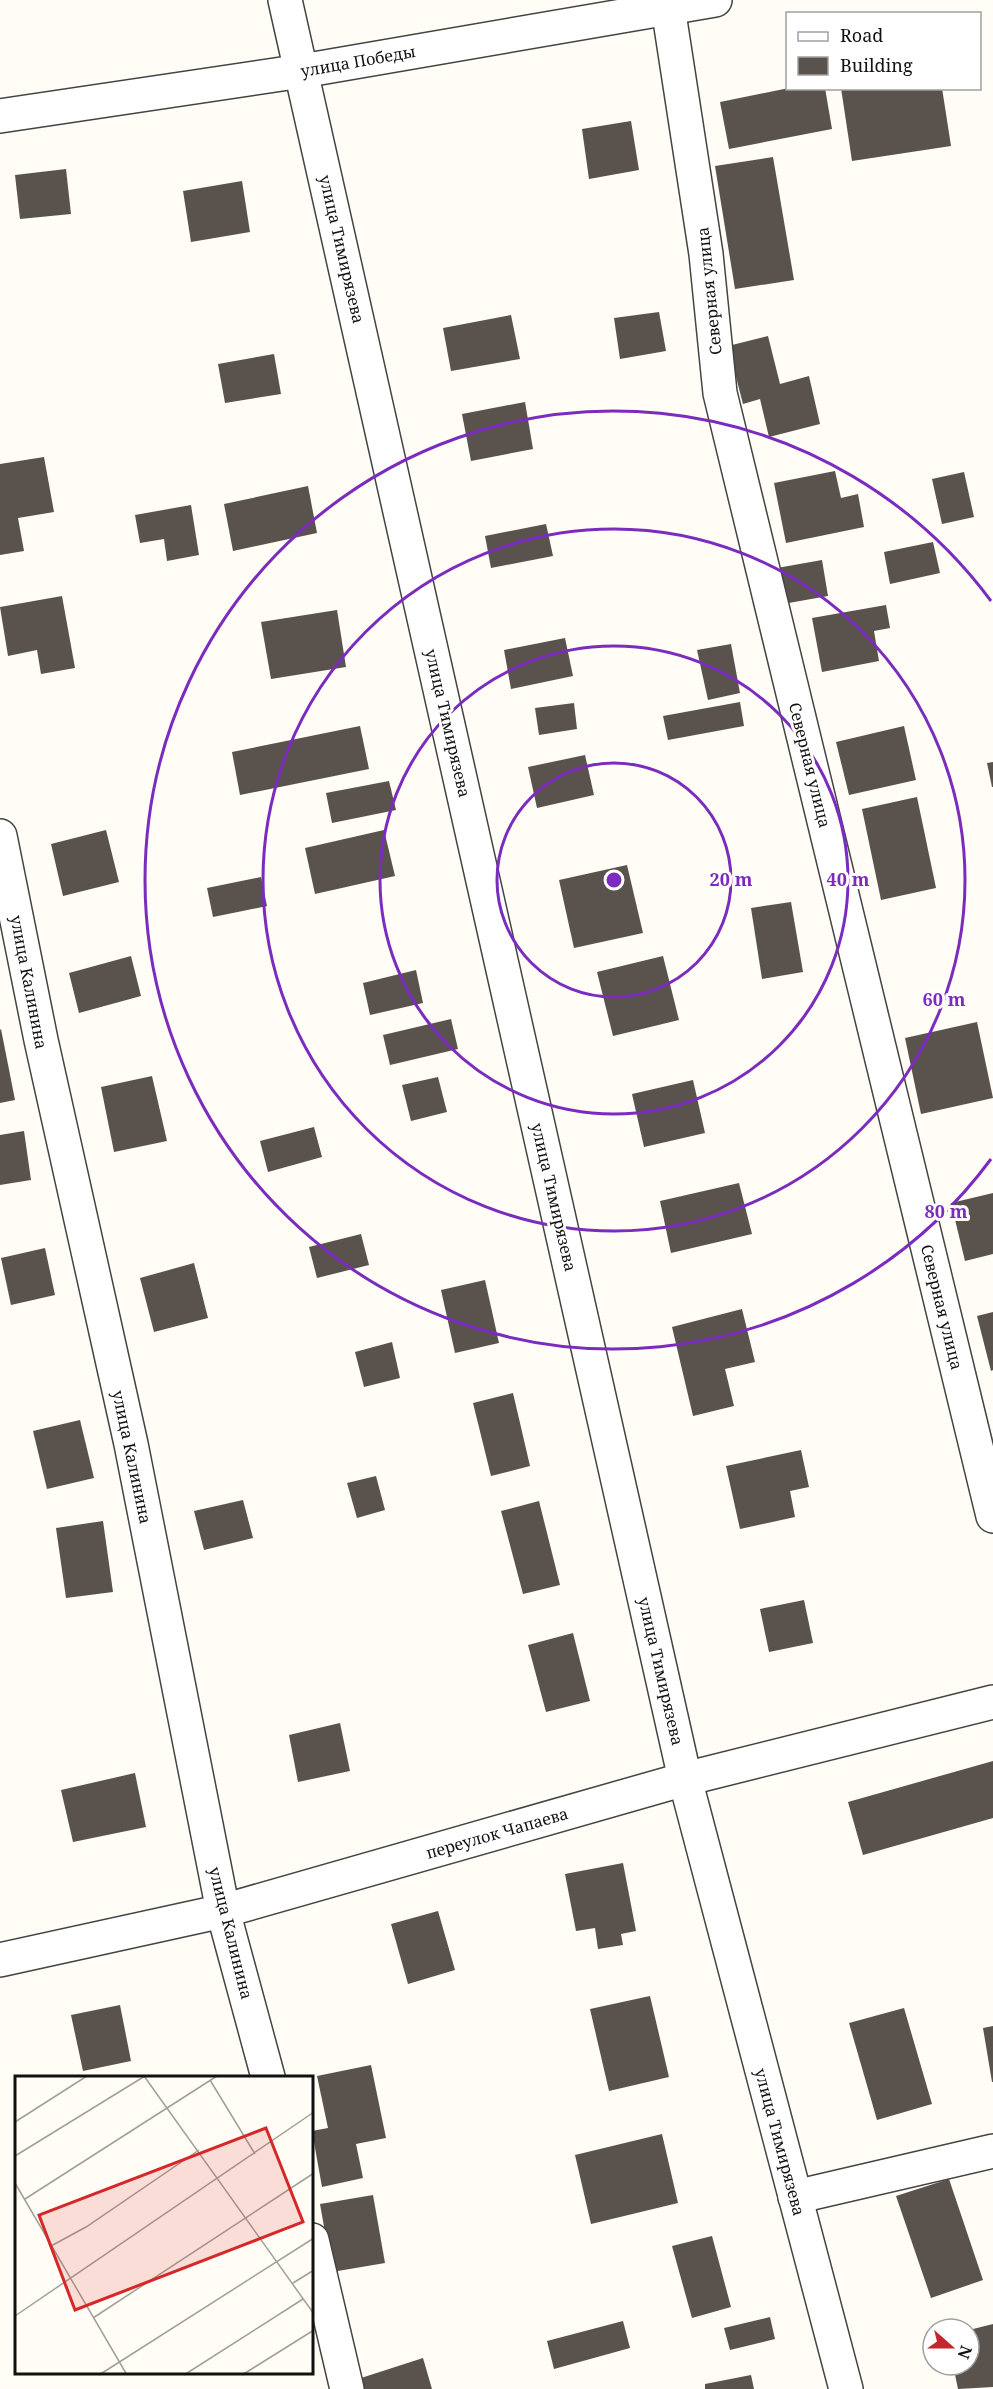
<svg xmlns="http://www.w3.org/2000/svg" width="993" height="2389" font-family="'Noto Serif',serif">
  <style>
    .building { fill: #5a524d }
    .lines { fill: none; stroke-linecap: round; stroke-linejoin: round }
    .minor-casing { stroke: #444; stroke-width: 36 }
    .minor { stroke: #fff; stroke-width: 33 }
    .ring { fill: none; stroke: #7b2cbf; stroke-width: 3 }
    .labels { text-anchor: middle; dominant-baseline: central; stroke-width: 6; stroke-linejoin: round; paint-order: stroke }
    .street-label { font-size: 16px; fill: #111; stroke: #fff }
    .inset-road { fill: none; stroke: #a09f9a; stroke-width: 1.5 }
    .view { fill: #d62828; fill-opacity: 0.15; stroke: #d62828; stroke-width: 3 }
    .inset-edge { fill: none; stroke: #111; stroke-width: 3 }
    .centre { fill: #7b2cbf; stroke: #fff; stroke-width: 3 }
    .ring-label { font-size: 18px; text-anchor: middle; font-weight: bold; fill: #7b2cbf; stroke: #fff; stroke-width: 6; stroke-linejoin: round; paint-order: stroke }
  </style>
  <rect width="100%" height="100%" fill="#fffdf5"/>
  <g class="building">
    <polygon points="789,88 825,88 832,129 729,149 720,102"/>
    <polygon points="841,88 942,88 951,146 852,161"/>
    <polygon points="631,121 639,170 589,179 582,129"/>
    <polygon points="773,157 794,280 735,289 715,166"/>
    <polygon points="66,169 71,214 20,219 15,175"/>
    <polygon points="242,181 250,232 191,242 183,191"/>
    <polygon points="659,312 666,351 620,359 614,318"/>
    <polygon points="511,315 520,359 451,371 443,328"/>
    <polygon points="768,336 780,384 809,376 820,424 769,437 760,399 743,404 728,346"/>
    <polygon points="274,354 281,394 225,403 218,364"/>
    <polygon points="525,402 533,449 471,461 462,414"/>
    <polygon points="44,457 54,512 18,518 24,551 0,555 0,464"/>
    <polygon points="835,471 841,498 858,494 864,527 786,543 774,483"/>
    <polygon points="964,472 974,517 942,524 932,479"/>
    <polygon points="308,486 317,533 233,551 224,504"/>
    <polygon points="191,505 199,555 167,561 164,539 140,543 135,515"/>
    <polygon points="546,524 553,556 491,568 485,536"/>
    <polygon points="933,542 940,573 890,584 884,552"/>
    <polygon points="822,560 828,596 783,604 777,568"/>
    <polygon points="62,596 75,668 41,674 37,650 8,656 0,607"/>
    <polygon points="886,605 890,628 874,631 879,661 822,672 812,618"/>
    <polygon points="337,610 346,667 271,679 261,622"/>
    <polygon points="565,638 573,676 511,689 504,650"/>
    <polygon points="731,644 740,693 708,700 697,650"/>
    <polygon points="740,702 744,726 668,740 663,716"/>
    <polygon points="574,703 577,729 539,735 535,708"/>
    <polygon points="360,726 369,769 240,795 232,752"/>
    <polygon points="904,726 916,780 849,795 836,742"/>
    <polygon points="585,755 594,795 537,808 528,767"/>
    <polygon points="993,762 993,787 992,787 987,763"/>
    <polygon points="389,781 396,810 332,823 326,793"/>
    <polygon points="917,797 936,888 881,900 862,809"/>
    <polygon points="106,830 119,882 63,896 51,844"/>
    <polygon points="384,830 395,876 315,894 305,848"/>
    <polygon points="627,865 643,933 574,948 559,880"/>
    <polygon points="261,877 267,906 213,917 207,888"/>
    <polygon points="791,902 803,972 762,979 751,908"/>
    <polygon points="131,956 141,996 79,1013 69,973"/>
    <polygon points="663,956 679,1020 613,1036 597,972"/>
    <polygon points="416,970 423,1003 370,1015 363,983"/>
    <polygon points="451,1019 458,1049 390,1065 383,1035"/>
    <polygon points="977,1022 993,1098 921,1114 905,1038"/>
    <polygon points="1,1029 15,1100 0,1103 0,1030"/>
    <polygon points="152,1076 167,1141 114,1152 101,1087"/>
    <polygon points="438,1077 447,1112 411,1121 402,1085"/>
    <polygon points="693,1080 705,1133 644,1147 632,1094"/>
    <polygon points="314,1127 322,1157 268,1172 260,1141"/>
    <polygon points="24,1131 31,1180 0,1185 0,1135"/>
    <polygon points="739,1183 752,1234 671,1253 660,1201"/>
    <polygon points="993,1193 993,1254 965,1261 951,1203"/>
    <polygon points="361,1234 369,1265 317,1278 309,1247"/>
    <polygon points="45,1248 55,1295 11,1305 1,1258"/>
    <polygon points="194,1263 208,1318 154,1332 140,1278"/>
    <polygon points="485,1280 499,1343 455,1353 441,1290"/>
    <polygon points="742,1309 755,1362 725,1369 734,1406 693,1416 672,1327"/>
    <polygon points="993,1312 993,1370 991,1371 977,1316"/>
    <polygon points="392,1342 400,1378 364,1387 355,1352"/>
    <polygon points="513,1393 530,1466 491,1476 473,1403"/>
    <polygon points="80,1420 94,1478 47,1489 33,1431"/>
    <polygon points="801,1450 809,1487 790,1491 795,1517 740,1529 726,1466"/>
    <polygon points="376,1476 385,1510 357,1518 347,1483"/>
    <polygon points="243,1500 253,1538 204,1550 194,1511"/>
    <polygon points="539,1501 560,1585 523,1594 501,1511"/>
    <polygon points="103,1521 113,1592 66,1598 56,1528"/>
    <polygon points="804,1600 813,1643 769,1652 760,1609"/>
    <polygon points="573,1633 590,1701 546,1712 528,1645"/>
    <polygon points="340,1723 350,1771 298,1782 289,1735"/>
    <polygon points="993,1761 993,1818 863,1855 848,1802"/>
    <polygon points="135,1773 146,1827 73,1842 61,1790"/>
    <polygon points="623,1863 636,1931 621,1934 623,1945 598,1949 595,1928 576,1931 565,1874"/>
    <polygon points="438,1911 455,1970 408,1984 391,1924"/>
    <polygon points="650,1996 669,2077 609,2091 590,2009"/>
    <polygon points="120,2005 131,2061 83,2071 71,2015"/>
    <polygon points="904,2008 932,2104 877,2120 849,2023"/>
    <polygon points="993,2026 993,2082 992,2082 983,2028"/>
    <polygon points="371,2065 386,2138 356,2144 363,2178 322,2187 312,2131 328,2128 317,2076"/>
    <polygon points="662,2134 678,2203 591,2224 575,2155"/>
    <polygon points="949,2179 983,2280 931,2298 896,2196"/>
    <polygon points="373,2195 385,2263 332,2272 320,2204"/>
    <polygon points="712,2236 731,2307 692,2318 672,2246"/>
    <polygon points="770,2317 775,2339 730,2350 724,2328"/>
    <polygon points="623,2321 630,2348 554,2369 547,2341"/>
    <polygon points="993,2324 993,2387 958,2389 953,2365 969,2365 969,2330"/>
    <polygon points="423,2358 432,2389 361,2389 358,2379"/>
    <polygon points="751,2375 754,2389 705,2389 705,2384"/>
  </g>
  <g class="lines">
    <defs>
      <g id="minor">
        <polyline points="285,0 685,1779 846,2389"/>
        <polyline points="668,7 706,254 720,393 993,1516"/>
        <polyline points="0,116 302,71 715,0"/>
        <polyline points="0,836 41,1040 131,1444 223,1911 268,2077"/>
        <polyline points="0,1960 223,1911 685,1779 993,1702"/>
        <polyline points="795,2197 993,2151"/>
        <polyline points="312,2240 347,2389"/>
      </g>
    </defs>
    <use href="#minor" class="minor-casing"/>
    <use href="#minor" class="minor"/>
  </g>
  <g class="ring">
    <circle cx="614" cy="880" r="117"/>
    <circle cx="614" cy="880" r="234"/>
    <circle cx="614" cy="880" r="351"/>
    <path d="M991 1159A469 469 0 1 1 991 601"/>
  </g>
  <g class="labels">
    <g class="street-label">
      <text transform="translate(358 61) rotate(-10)">улица Победы</text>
      <text transform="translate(342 249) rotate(77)">улица Тимирязева</text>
      <text transform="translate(709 291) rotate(-96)">Северная улица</text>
      <text transform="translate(448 723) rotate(77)">улица Тимирязева</text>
      <text transform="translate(810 765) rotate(76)">Северная улица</text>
      <text transform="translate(29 982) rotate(79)">улица Калинина</text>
      <text transform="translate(554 1197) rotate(77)">улица Тимирязева</text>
      <text transform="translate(942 1307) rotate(76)">Северная улица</text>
      <text transform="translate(132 1457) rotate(78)">улица Калинина</text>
      <text transform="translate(661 1671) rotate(77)">улица Тимирязева</text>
      <text transform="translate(497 1833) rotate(-16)">переулок Чапаева</text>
      <text transform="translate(231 1933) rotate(76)">улица Калинина</text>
      <text transform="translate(780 2142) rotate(75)">улица Тимирязева</text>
    </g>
  </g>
  <g transform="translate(15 2076)">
    <rect width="298" height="298" fill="#fffdf5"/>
    <path class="inset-road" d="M129 0 299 238M195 4 240 78M0 46 72 0M0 80 130 0M0 107 112 299M10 123 202 0M36 170 71 151 184 74M278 207 299 194M0 240 299 36M78 242 299 97M84 299 299 162M169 299 288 223M227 299 299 254"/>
    <path class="view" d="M251 52 288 146 60 234 24 139Z"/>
    <rect width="298" height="298" class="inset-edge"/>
  </g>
  <circle cx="614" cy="880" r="9" class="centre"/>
  <g class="ring-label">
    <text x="731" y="886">20 m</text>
    <text x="848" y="886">40 m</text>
    <text x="944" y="1006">60 m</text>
    <text x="946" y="1218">80 m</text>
  </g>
  <rect x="786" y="12" width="195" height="78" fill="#ffffff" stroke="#a0a0a0" stroke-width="1.5"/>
  <rect x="798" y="32" width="30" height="9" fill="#ffffff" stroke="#a0a0a0" stroke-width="1.5"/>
  <text x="840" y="42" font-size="18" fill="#111111">Road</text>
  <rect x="798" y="57" width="30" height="18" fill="#5a524d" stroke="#a0a0a0" stroke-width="1.5"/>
  <text x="840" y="72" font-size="18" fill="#111111">Building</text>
  <g transform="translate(951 2347) rotate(111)"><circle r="28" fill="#ffffff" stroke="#a0a0a0" stroke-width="1.5"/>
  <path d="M0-4.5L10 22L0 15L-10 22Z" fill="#c4262e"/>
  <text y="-9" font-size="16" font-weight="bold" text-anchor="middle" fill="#111111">N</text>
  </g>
</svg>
